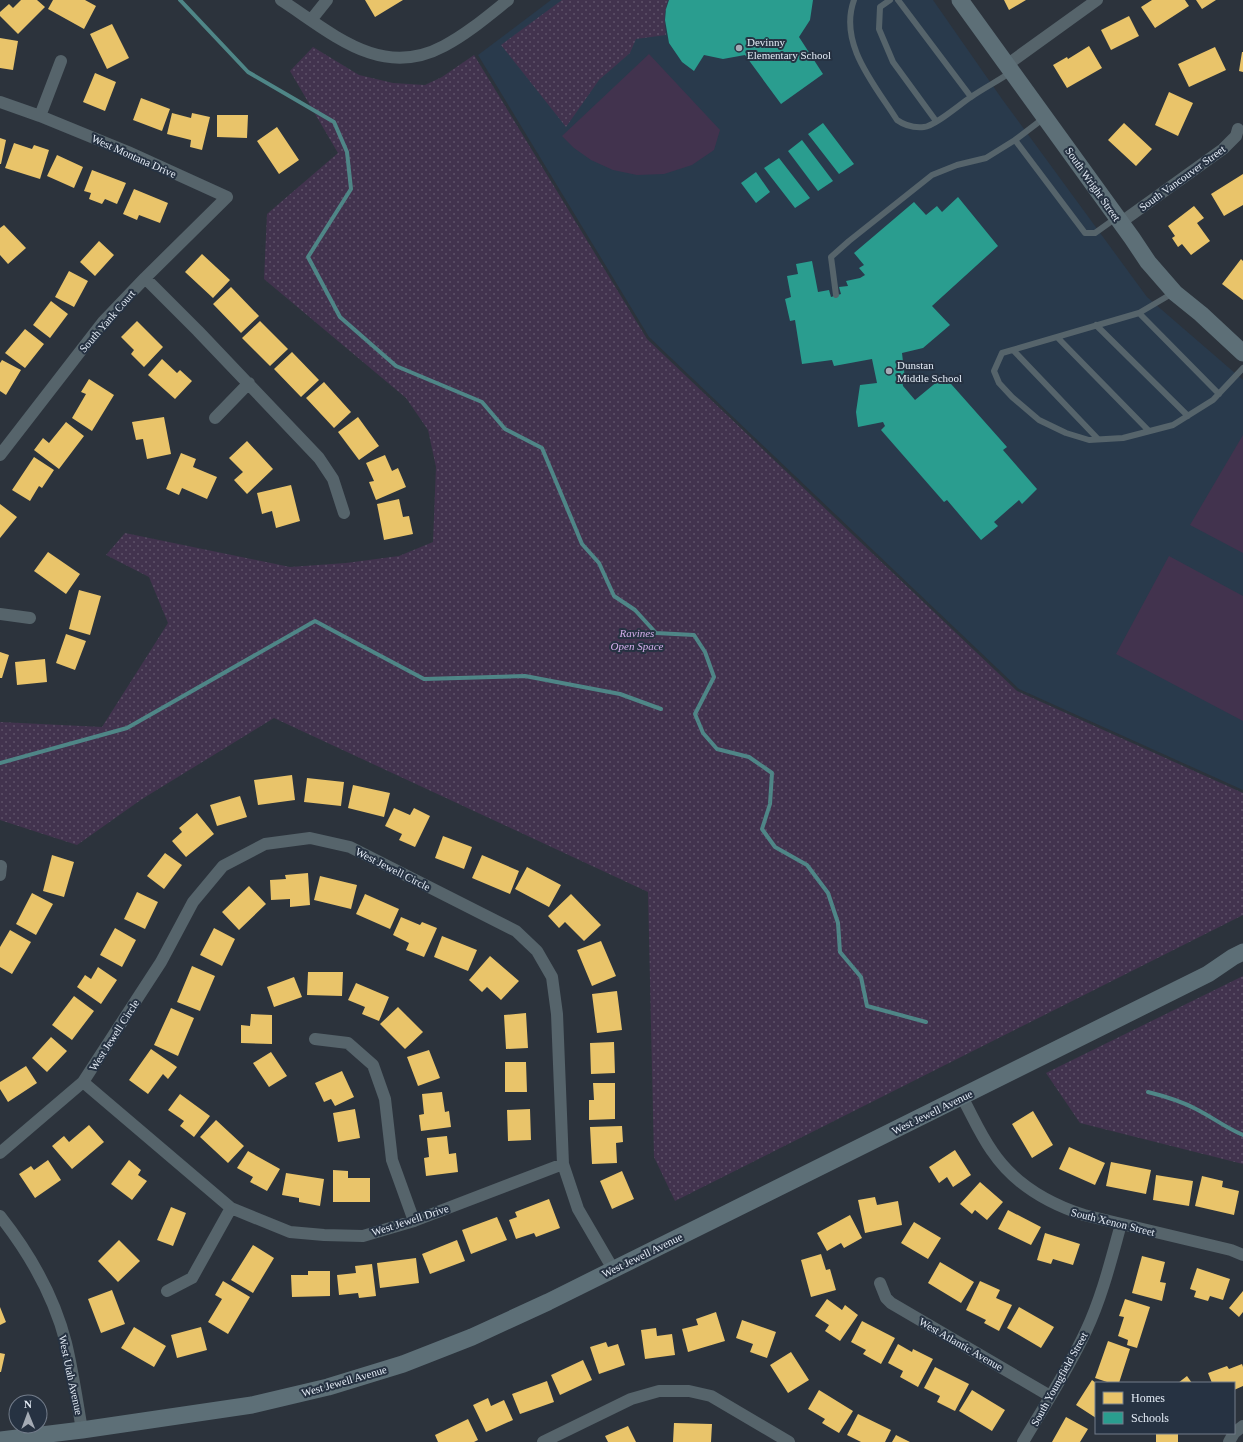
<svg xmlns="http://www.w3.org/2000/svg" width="1243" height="1442" font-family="'Times New Roman',serif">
  <defs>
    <pattern id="grass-dots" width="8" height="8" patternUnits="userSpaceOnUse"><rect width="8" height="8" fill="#42334e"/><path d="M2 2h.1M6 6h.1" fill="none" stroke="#5d5168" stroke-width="1.8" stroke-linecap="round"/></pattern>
  </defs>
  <rect width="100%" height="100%" fill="#2c333c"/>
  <path fill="#293a4c" d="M551,0H933L1002,99L1147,297L1243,380V790L1019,689L649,337L478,55Z"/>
  <path fill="url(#grass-dots)" d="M562,0H668C664,12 664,22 666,35L636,39L630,53L599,80L566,127L501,45Z
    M313,47L359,75L393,83L425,85L442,77L474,55L647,339L1017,691L1243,793V915L675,1201L654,1157L648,892L274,718L142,799L77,845L0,820V722L102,727L168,623L149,577L106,555L125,533L290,567L346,563L399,556L433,542L436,467L428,430L406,398L264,279L267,214L338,153L290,71Z
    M1243,976V1164L1080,1123L1046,1073Z"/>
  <path fill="#42334e" d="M649,54L720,130L714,150L692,165L664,174L637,175L613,170L591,160L574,148L562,136Z
    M1243,435V553L1190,525Z
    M1169,556L1243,596V721L1116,654Z"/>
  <path fill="#e9c46a" d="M21,0H37L45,7L18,34L0,16V12L9,4L13,8Z
    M53,0H85L96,6L84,29L48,9Z
    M365,0H403L375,17Z
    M1004,0H1026L1009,10Z
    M1152,0H1185L1189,6L1155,28L1141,7Z
    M1196,0H1216L1202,9Z
    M1129,16L1139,36L1111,50L1101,30Z
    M112,24L129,58L107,69L90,34Z
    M0,38L18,41L13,70L0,68Z
    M1089,46L1102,68L1067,88L1053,65L1067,57L1068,59Z
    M1215,47L1226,70L1189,87L1178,64Z
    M1242,52H1243V72L1239,71Z
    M95,73L116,82L105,111L83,102Z
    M1169,92L1193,103L1178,136L1155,125Z
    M141,98L170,109L162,131L133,120Z
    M172,113L191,118L192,113L210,117L202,150L190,147L191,140L167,134Z
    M217,115H248L247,138L217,137Z
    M1124,123L1152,149L1136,166L1108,140Z
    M277,127L299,160L279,174L257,141Z
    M0,138L6,140L1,164H0Z
    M14,143L32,149L34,145L49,150L40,179L5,168Z
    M57,155L83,167L74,188L47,176Z
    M92,170L126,183L117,204L105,199L102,204L89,199L91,193L84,191Z
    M1243,174V205L1224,216L1211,194Z
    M134,189L168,203L160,223L139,215L137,220L123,214Z
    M1194,206L1204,218L1197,223L1210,241L1191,255L1182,244L1178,247L1172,238L1175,236L1168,226Z
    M4,225L26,248L8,264L0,255V228Z
    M99,241L114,255L95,276L80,262Z
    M202,254L230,280L213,298L185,272Z
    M1241,259L1243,261V300L1222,284Z
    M69,271L88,281L74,307L55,297Z
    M231,287L259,316L241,333L213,304Z
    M51,301L68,314L50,338L33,325Z
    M137,321L163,347L144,367L131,354L134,350L121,337Z
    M260,321L288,349L270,366L242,338Z
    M25,329L44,344L25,368L5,353Z
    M292,352L319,380L301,397L274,369Z
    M162,359L177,373L180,370L192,381L175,399L148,375Z
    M2,360L21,370L6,395L0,391V363Z
    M89,379L114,395L92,431L72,418L86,394L81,392Z
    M324,382L351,412L334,428L306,398Z
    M164,417L171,454L147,459L143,439L136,440L132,422Z
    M358,417L379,446L359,460L338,432Z
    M66,422L84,436L59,469L34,450L43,438L49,443Z
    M247,441L273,469L247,494L234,480L243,472L229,458Z
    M181,453L196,459L193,467L217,477L207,499L182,488L179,495L166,489Z
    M385,455L392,471L398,468L406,487L376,500L369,482L374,481L366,463Z
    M34,457L54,470L42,488L39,486L30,501L12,490Z
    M291,485L300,521L276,528L272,511L262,514L257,493Z
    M399,499L403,517L409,516L413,534L384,540L377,504Z
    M0,504L17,517L0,538Z
    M48,552L80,574L66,594L34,571Z
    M79,590L101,596L90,635L69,629Z
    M66,634L86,641L75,670L56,663Z
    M0,652L9,655L2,678H0Z
    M45,659L47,682L17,685L15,662Z
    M292,775L295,800L258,805L254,780Z
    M307,778L344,782L341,806L304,802Z
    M353,785L390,793L384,817L348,808Z
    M240,796L247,817L217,826L210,805Z
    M394,808L410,815L414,808L430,816L415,847L399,840L402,834L385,826Z
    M197,813L214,834L186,857L172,841L182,832L179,828Z
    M443,836L472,847L464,869L435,858Z
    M165,853L182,865L164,889L147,876Z
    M52,855L74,862L64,897L43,891Z
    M482,855L519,871L510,894L472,878Z
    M527,867L561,885L549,907L515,889Z
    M308,873L310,905L290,907V899L271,900L270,880L286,879L285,875Z
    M320,876L357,885L351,909L314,900Z
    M249,886L266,904L239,930L222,912Z
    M137,892L158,902L145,929L124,919Z
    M32,893L53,904L36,935L16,924Z
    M365,894L399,909L390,929L356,914Z
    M571,894L601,925L584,941L565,922L559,928L548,916Z
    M401,917L420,925L422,922L437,928L424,957L406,950L409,943L393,935Z
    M115,928L136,940L122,967L100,955Z
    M214,928L235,939L222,966L200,955Z
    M10,930L31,942L12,974L0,967V947Z
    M442,936L477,950L468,971L434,957Z
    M601,941L616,976L592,986L577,950Z
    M490,956L519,981L501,1000L487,987L482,992L469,980Z
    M192,966L215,976L200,1011L177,1002Z
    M98,967L117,980L101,1004L77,987L85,975L91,979Z
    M308,972H343L342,996L307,995Z
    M294,977L302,997L274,1007L267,987Z
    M356,983L389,997L379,1021L362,1014L365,1007L348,1000Z
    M617,991L622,1030L597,1033L592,994Z
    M74,996L94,1011L72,1040L52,1025Z
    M398,1007L423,1032L405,1049L380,1024Z
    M171,1008L194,1018L178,1056L154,1045Z
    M526,1013L528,1048L506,1049L504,1015Z
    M251,1014L272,1015V1044L241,1043V1025L250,1026Z
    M51,1037L67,1051L47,1072L32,1058Z
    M614,1042L615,1073L591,1074L590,1043Z
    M151,1049L177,1067L168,1079L163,1074L148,1094L129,1080Z
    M429,1050L440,1078L418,1086L407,1057Z
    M271,1052L287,1076L269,1087L253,1063Z
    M505,1062H526L527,1092H505Z
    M26,1066L37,1083L8,1102L0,1089V1082Z
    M342,1071L354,1097L335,1106L331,1099L324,1102L315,1083Z
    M593,1083H615V1119L589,1120V1100H594Z
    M442,1092L445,1112L449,1111L451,1127L421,1131L419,1115L424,1114L422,1094Z
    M180,1094L210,1116L194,1137L180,1126L184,1121L168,1110Z
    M355,1109L360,1138L338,1142L333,1113Z
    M530,1109L531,1140L508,1141L507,1110Z
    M1033,1111L1053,1145L1032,1158L1012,1124Z
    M216,1120L244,1146L228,1163L200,1137Z
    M89,1125L104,1142L72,1169L52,1146L64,1136L69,1142Z
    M622,1126L623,1142L616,1143L617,1163L592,1164L590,1127Z
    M447,1136L449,1154L456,1153L458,1172L426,1176L424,1158L429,1157L427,1138Z
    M1069,1147L1105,1163L1095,1185L1059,1169Z
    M955,1150L971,1175L953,1187L947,1177L939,1183L929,1167Z
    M248,1151L280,1169L267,1191L250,1182L253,1177L237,1168Z
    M48,1160L61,1180L35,1198L19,1174L31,1166L34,1170Z
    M129,1160L141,1170L138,1175L147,1181L132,1200L111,1184Z
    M1111,1162L1151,1170L1146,1194L1106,1186Z
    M333,1170L348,1171V1178H370V1202H333Z
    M622,1171L634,1199L612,1209L600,1181Z
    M286,1173L324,1179L320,1206L299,1202V1198L282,1195Z
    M1156,1175L1193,1181L1189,1206L1153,1200Z
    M1202,1176L1223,1181L1222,1187L1239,1191L1234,1215L1195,1206Z
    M980,1182L1003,1202L987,1220L975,1210L972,1214L960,1204Z
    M875,1197L877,1205L898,1201L902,1225L865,1233L858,1200Z
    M549,1199L560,1228L536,1237L534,1233L516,1239L509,1220L517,1217L515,1212Z
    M171,1207L186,1213L173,1246L157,1240Z
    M1008,1210L1041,1227L1031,1245L998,1229Z
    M850,1215L862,1238L844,1248L841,1243L827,1251L817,1233Z
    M497,1217L507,1240L471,1254L462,1230Z
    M914,1222L941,1238L928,1259L901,1243Z
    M1045,1233L1080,1244L1073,1265L1053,1259L1051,1264L1037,1260Z
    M119,1240L140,1261L118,1282L98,1261Z
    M457,1240L465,1261L430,1274L422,1254Z
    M253,1245L274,1258L253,1293L231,1280Z
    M821,1254L826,1270L830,1269L836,1290L811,1297L801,1260Z
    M1142,1256L1165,1262L1160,1282L1166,1283L1162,1301L1132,1293Z
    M416,1258L419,1283L380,1288L377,1263Z
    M940,1262L974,1282L961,1303L928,1283Z
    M372,1264L376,1296L359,1298L358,1293L339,1295L337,1275L356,1273L355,1266Z
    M1197,1268L1230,1279L1223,1300L1210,1296L1208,1301L1194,1297L1196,1291L1190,1289Z
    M308,1271H330V1296L292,1297L291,1275H308Z
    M223,1281L250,1297L228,1334L208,1322L222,1299L215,1295Z
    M980,1281L1000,1290L996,1298L1012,1305L999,1331L984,1323L986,1320L966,1310Z
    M112,1290L125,1324L101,1333L88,1299Z
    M1243,1291V1312L1239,1317L1229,1308Z
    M827,1299L842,1310L845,1305L858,1315L840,1341L825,1331L829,1325L815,1316Z
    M1125,1299L1150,1307L1137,1348L1127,1345L1128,1340L1118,1336L1124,1317L1119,1316Z
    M0,1307L6,1322L0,1325Z
    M1019,1307L1054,1327L1041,1348L1007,1328Z
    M716,1312L725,1341L688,1352L682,1329L698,1325L696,1319Z
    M742,1320L776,1332L767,1358L750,1352L753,1344L736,1338Z
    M862,1321L895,1338L881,1364L863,1354L866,1350L851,1342Z
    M134,1327L166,1346L154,1367L121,1348Z
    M201,1327L207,1350L177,1358L171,1335Z
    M656,1328L657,1336L672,1334L675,1355L645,1359L641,1330Z
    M1108,1341L1130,1349L1119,1383H1110L1095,1378Z
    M606,1342L608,1347L618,1344L625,1365L599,1374L590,1347Z
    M898,1344L912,1352L913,1349L933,1359L918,1387L900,1377L903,1371L888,1363Z
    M791,1352L809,1380L788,1393L770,1365Z
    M0,1353L5,1354L1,1372H0Z
    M583,1360L592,1380L560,1395L551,1375Z
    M1242,1364L1243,1367V1386L1234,1390V1383H1212L1208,1373L1227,1366L1229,1369Z
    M935,1367L969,1384L955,1411L937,1402L940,1396L924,1388Z
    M1187,1376L1192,1383H1178Z
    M1092,1380L1096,1383V1418L1076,1405Z
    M547,1381L554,1402L520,1414L512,1394Z
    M819,1390L853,1411L839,1433L822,1423L825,1419L808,1409Z
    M972,1390L1005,1410L992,1431L959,1411Z
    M488,1398L491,1406L504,1400L513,1420L486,1432L473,1405Z
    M858,1414L891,1430L885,1442H861L847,1435Z
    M1066,1417L1088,1429L1080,1442H1052Z
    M468,1419L478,1440L474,1442H438L435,1435Z
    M674,1423L712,1424L711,1442H673Z
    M628,1426L636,1442H608L605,1436Z
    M1156,1433H1178V1442H1156Z
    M896,1435L910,1442H892Z"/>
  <path fill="#2a9d8f" d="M669,0H813L810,20L799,37L823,74L781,104L745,55L723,59L704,55L694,71L682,62L669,43L665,20L666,9Z
    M823,123L854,164L839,174L808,134Z
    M802,140L833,181L818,191L788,151Z
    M779,158L810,198L795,208L764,168Z
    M756,172L770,192L756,203L741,183Z
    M958,197L998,246L932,306L950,325L923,348L902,353L905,379L902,380L903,386L915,400L944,376L1007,447L1003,450L1037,489L1022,504L1019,500L994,522L998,526L981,540L947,500L944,502L881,430L885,426L883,422L858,427L856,412L860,385L877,383L872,359L834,366L832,360L802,364L795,320L790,321L785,299L791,297L787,276L798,274L796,264L812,261L818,292L829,290L831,297L841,294L839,287L848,286L846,281L860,278L865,275L859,268L864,265L854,253L914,202L926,215L937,206L942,212Z"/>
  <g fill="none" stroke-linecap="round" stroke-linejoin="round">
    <path stroke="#4f8687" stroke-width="4" d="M180,0L248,72L334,122L347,152L351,189L308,257L340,317L396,366L482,402L505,429L542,448L582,544L599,563L614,596L635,610L656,633L694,635L705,652L714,677L695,714L703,733L717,749L749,757L772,773L770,804L762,829L775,847L807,865L828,893L838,923L840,952L861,977L867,1006L926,1022
      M0,763L127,728L315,621L424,679L525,676L620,694L661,709
      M1148,1092C1164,1096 1181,1101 1196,1109C1212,1117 1226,1128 1243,1135"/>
    <path stroke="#56646b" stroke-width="6" d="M854,0C838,44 875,85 897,120C904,125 914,128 924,127C935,126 960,104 971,97C984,88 998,81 1011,72
      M890,0L880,7L879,29L893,62L936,121
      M898,0L971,97
      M1044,118L1015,140L1085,233H1095L1116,218
      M1173,293L1139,313L1002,353L994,371L999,383L1012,397L1039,420L1066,433L1089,440L1123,438L1173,425L1213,400L1243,368
      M836,295L831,257L849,241L932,175L957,165L986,158L1015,140
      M1139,313L1219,394
      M1096,325L1188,416
      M1057,337L1149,431
      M1013,350L1098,439"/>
    <path stroke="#56646b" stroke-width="12" d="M281,0C332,33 381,80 444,46C467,34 488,16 508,0
      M311,20L327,0
      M1008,64L1097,0
      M0,102L40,116L128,152L227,197L145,278L103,322L0,455
      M40,116L61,61
      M1120,223L1223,149L1236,136L1238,129
      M145,278L198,331L319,458L333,479L344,513
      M215,418L249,383
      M0,614L30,618
      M0,875L1,866
      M315,1039L348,1043L373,1065L385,1099L392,1160L414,1221
      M83,1082L231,1208L290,1232L324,1235L363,1236L414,1221L563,1164
      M962,1097C972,1115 980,1134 992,1151C1014,1184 1047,1203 1084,1215L1231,1250L1243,1255
      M0,1153L83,1082L161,962L193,902L223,866L265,844L310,838L350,847L516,931L537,951L552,977L557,1014L563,1164L578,1209L613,1269
      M0,1216C30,1254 54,1296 66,1343C73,1372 77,1401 82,1430
      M880,1283L886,1298L891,1303L1050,1396
      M167,1291L192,1278L231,1208
      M543,1442L631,1399L659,1391H689L711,1396L789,1442
      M1023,1442C1045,1405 1068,1370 1086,1331C1102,1297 1111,1260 1121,1224
      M1229,1442L1234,1433L1243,1426"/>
    <path stroke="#5d6f77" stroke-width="17" d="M960,0L1132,238L1148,262L1175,293L1201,314L1243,353
      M0,1440L82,1430L252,1405L328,1387L403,1364L472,1337L548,1302L1208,974L1233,957L1243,952"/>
  </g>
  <g fill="#a4abb5" stroke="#263242" stroke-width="1.5">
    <circle cx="739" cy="48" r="4"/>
    <circle cx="889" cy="371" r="4"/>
  </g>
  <g text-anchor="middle" stroke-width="4" stroke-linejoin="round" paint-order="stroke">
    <g font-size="11" fill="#e4ecf6" stroke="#263242" text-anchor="start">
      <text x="747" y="46">Devinny<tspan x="747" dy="13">Elementary School</tspan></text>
      <text x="897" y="369">Dunstan<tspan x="897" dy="13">Middle School</tspan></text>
    </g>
    <g font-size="11" fill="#e4ecf6" stroke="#263242">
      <text transform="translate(134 156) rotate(24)" y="4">West Montana Drive</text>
      <text transform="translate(1182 178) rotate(-36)" y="4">South Vancouver Street</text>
      <text transform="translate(1093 184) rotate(55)" y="4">South Wright Street</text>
      <text transform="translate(107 321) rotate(-49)" y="4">South Yank Court</text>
      <text transform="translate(393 869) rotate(27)" y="4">West Jewell Circle</text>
      <text transform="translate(114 1035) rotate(-57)" y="4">West Jewell Circle</text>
      <text transform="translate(932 1112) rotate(-26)" y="4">West Jewell Avenue</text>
      <text transform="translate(410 1220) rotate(-18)" y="4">West Jewell Drive</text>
      <text transform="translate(1113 1222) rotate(14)" y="4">South Xenon Street</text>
      <text transform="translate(642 1255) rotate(-26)" y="4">West Jewell Avenue</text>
      <text transform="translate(961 1344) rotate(30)" y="4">West Atlantic Avenue</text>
      <text transform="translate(71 1375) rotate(78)" y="4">West Utah Avenue</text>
      <text transform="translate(1059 1379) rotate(-61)" y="4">South Youngfield Street</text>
      <text transform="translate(344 1381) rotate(-16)" y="4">West Jewell Avenue</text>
    </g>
    <g font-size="11" font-style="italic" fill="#d5afec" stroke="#263242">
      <text x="637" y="637">Ravines<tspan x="637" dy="13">Open Space</tspan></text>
    </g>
  </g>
  <rect x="1095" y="1382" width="140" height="52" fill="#263242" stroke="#727c8a"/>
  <rect x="1103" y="1392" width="20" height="12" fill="#e9c46a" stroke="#727c8a"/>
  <text x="1131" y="1402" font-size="12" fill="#e4ecf6">Homes</text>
  <rect x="1103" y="1412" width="20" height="12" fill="#2a9d8f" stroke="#727c8a"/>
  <text x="1131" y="1422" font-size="12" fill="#e4ecf6">Schools</text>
  <g transform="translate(28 1414) rotate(359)"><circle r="19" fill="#263242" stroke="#727c8a"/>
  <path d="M0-3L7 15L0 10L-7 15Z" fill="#a4abb5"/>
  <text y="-6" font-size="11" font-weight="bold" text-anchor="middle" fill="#e4ecf6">N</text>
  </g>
</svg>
